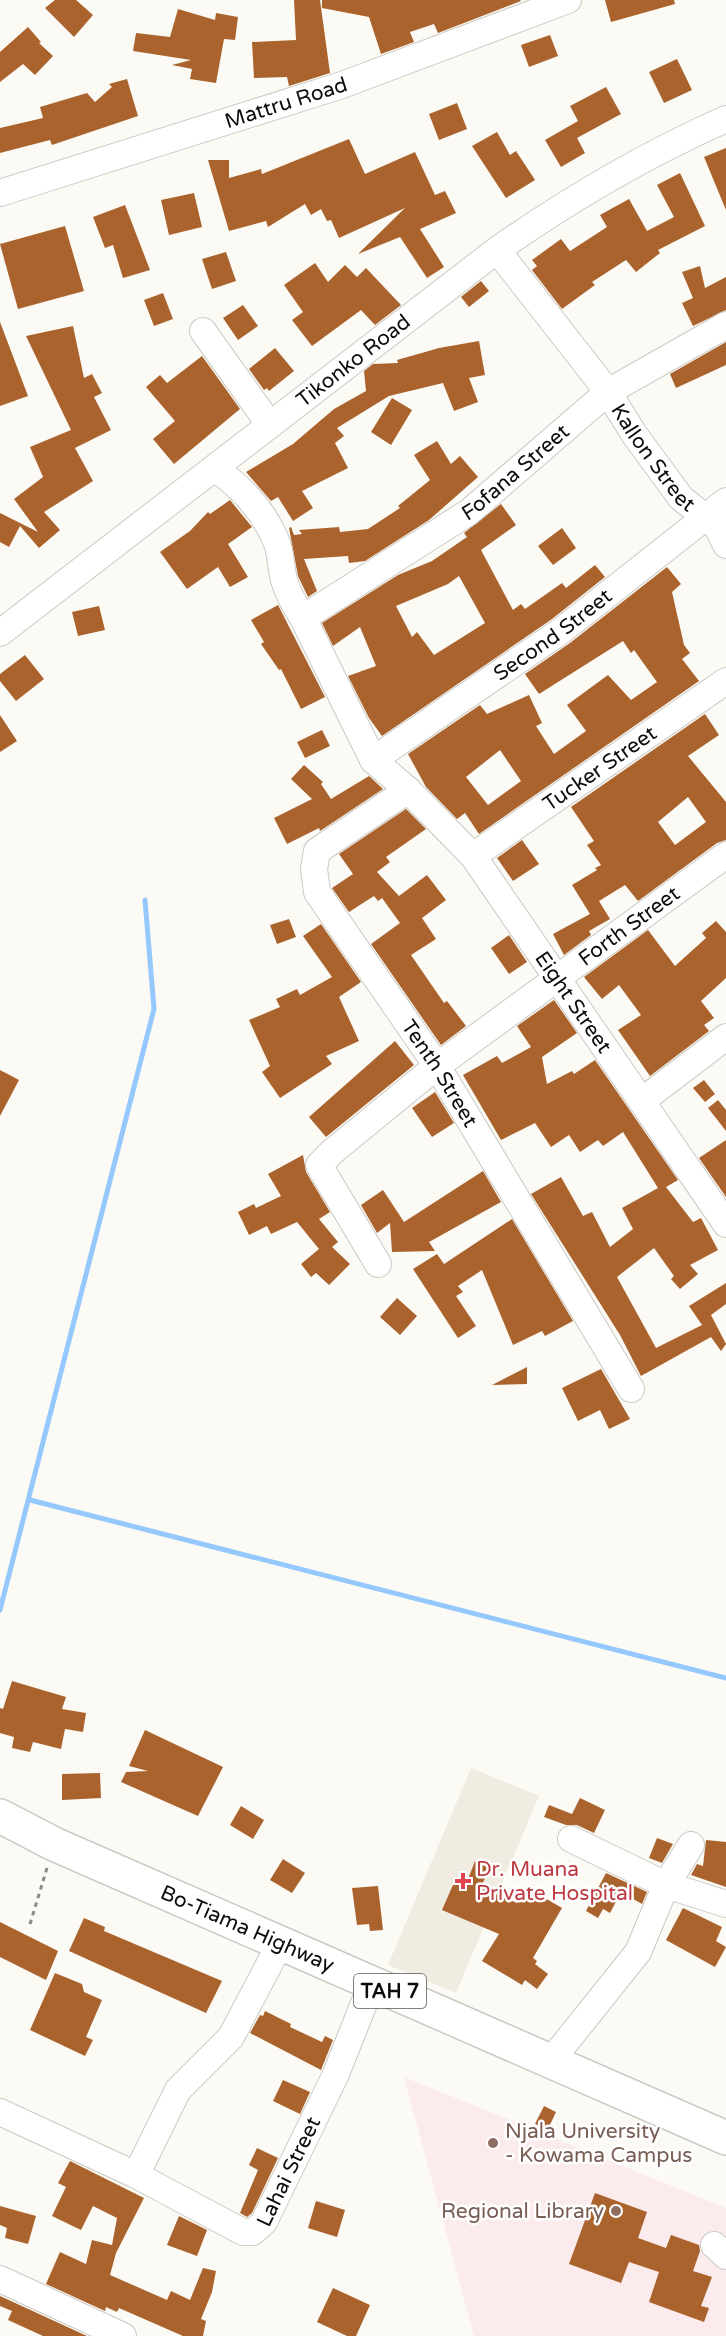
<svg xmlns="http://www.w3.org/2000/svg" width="726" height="2336" font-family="'Varela Round',sans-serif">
  <rect width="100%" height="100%" fill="#fcfaf4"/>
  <path fill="#f1ece1" d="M471,1768L539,1796L456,1993L388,1965Z"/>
  <path fill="#fcebec" d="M404,2077L726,2208V2336H474Z"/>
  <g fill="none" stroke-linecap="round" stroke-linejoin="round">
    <path stroke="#95c8fd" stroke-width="5" d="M30,1500L726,1678
      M0,1610L154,1009L145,900"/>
  </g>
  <path fill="#aa632d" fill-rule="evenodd" d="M55,0H76L93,15L74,37L45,8Z
    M294,0H320L330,73L289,86L287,77L254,78L252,42L296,40Z
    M322,0H520L521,1L438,33L434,24L410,32L414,42L381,54L369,17L322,8Z
    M605,0H674L675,4L611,22Z
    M178,9L215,20L216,13L238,17L235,40L224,39L216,83L190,79L192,69L172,65L191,60L133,51L136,33L170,37Z
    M28,27L41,42L39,43L53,56L35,75L23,64L0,82V52Z
    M550,35L558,56L529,67L521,45Z
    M677,59L692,90L664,103L649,72Z
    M127,79L138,116L52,145L50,140L0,153V128L43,118L40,107L87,93L95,102L112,87L109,84Z
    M606,87L621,114L577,138L585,153L561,167L545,140L578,121L570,106Z
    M457,103L467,129L439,140L429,114Z
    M497,132L510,155L516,151L535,180L506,198L472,146Z
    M349,139L365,174L415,152L435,195L445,191L456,213L420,229L444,267L427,278L400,237L358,254L405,208L339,238L331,220L327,221L321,209L311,215L305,204L268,227L266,221L229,231L208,160H229V178L261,169L262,174Z
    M726,148V210L704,157Z
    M680,173L705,226L658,250L660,253L636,272L626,260L592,282L595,285L562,309L532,270L537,266L532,260L561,239L570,251L607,227L600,215L629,199L647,231L674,217L657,185Z
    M194,193L202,227L169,235L161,200Z
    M125,205L150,270L123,278L113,245L105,248L93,217Z
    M65,226L84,291L18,309L0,244Z
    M226,252L236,281L212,289L202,259Z
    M315,263L328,282L345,265L357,277L366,268L401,305L375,325L361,310L312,346L292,320L303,312L284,285Z
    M700,266L705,288L726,277V310L693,326L682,303L693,298L682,272Z
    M481,281L489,291L469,307L461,297Z
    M163,293L173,319L154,326L144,300Z
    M243,305L258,326L238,340L223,318Z
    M0,322L28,396L0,406Z
    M73,326L84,378L92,374L102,393L94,397L111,430L75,448L93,481L44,512L60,530L39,548L20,526L9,547L0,542V513L38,532L14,499L43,477L30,447L71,430L26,336Z
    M479,341L485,375L469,378L478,402L454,411L443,383L389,396L337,428L344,436L335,443L348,468L302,491L313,508L293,521L278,497L271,501L246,472L293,444L334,409L366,391L364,371L373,364L398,363L397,360L439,348Z
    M726,342V365L676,388L670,374Z
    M275,348L294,371L269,391L267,388L264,390L249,369Z
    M202,356L240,409L174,464L153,439L175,421L146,387L160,375L167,383Z
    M392,398L412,410L391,445L371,432Z
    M437,441L451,464L460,456L478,477L429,520L365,561L349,563L348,556L304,559L317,591L308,597L298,576L289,528L291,527L294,535L302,534L299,530L339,527L340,532L368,529L400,508L398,506L430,480L414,455Z
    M230,500L252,527L228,544L248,577L230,587L218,567L187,589L160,552L190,531L208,512L210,514Z
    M501,504L516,525L481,550L513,610L521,604L525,609L562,583L566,588L595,565L605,577L552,619L382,736L369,718L348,676L376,666L360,627L333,646L322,623L398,575L432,561L467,537L464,533ZM459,576L485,623L434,655L417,632L412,637L396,606L448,584Z
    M562,528L576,548L553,565L538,546Z
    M667,567L681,584L672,592L684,645L690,653L682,659L699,681L479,834L465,813L457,819L426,787L408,754L480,705L487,714L529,695L542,723L536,726L554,754L586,731L567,705L608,675L631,700L657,682L634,650L631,653L623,641L539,694L525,674L570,643ZM500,750L521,781L488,805L466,777Z
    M278,605L325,697L301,709L281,669L279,670L261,644L264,642L251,620Z
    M99,606L105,630L78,636L72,612Z
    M25,655L44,679L16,701L0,681V674Z
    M705,714L719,735L688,756L726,802V840L717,843L638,901L625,885L599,901L610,919L589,931L591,935L564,955L553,934L590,914L572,885L597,870L595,868L601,865L587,845L594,841L571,807ZM688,797L706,822L675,845L658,822Z
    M0,715L17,741L0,752Z
    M322,730L330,746L305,758L297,742Z
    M304,765L323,782L321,784L331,799L369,776L383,789L320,831L319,828L287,844L274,818L312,799L291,779Z
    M406,809L426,829L386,857L390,862L377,872L399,896L427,875L446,900L422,918L436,939L411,955L444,1003L447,1001L466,1026L441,1045L371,944L400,923L382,898L378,901L374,896L349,912L332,888L353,874L339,854Z
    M522,840L539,864L513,881L497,858Z
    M289,919L296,937L277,944L270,925Z
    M716,921L726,932V978L701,1001L714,1018L704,1025L709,1031L650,1076L618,1030L641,1015L619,985L602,999L584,977L648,930L675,966L706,938L702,933Z
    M321,924L361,982L339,997L359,1041L326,1056L332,1064L280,1098L262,1072L270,1066L249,1020L280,1007L276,999L297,989L300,995L332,977L303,936Z
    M509,935L527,962L509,974L491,948Z
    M554,1000L577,1033L542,1057L547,1084L572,1071L574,1074L595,1060L678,1180L666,1187L693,1222L701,1218L718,1250L690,1265L698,1274L680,1289L671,1279L674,1276L654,1248L617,1277L656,1348L702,1325L689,1306L726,1283V1304L711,1315L726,1344L721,1351L711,1337L641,1376L620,1335L531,1194L561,1177L583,1216L592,1212L610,1247L633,1229L622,1208L658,1188L623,1132L603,1146L598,1140L580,1152L569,1135L551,1147L535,1123L501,1140L463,1075L497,1056L502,1063L531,1047L517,1026Z
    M395,1041L414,1065L326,1137L309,1117Z
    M0,1070L19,1080L0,1116Z
    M704,1080L715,1094L705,1102L693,1088Z
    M435,1092L454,1123L432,1137L412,1108Z
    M718,1100L726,1110V1131L708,1108Z
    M726,1140V1197L699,1158Z
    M303,1155L306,1172L330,1212L319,1219L338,1242L332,1247L350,1264L329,1285L316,1273L311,1277L301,1264L319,1249L297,1222L271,1234L267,1226L249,1235L238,1212L254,1204L256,1208L281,1196L268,1174Z
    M483,1171L501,1202L429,1242L435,1251L392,1252L390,1223L377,1233L361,1205L383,1190L404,1222Z
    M512,1219L573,1321L545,1336L542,1331L513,1345L482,1270L458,1286L463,1292L456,1296L476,1326L458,1338L413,1269L437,1254L444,1264Z
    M397,1298L417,1316L400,1335L380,1317Z
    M527,1367V1384L492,1385Z
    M601,1369L630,1419L609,1429L600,1410L578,1421L562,1388Z
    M12,1681L66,1697L62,1709L86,1713L83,1732L65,1729L61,1749L33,1742L30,1752L12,1748L14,1737L0,1733V1708L3,1709Z
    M145,1730L223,1767L198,1816L121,1782L126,1772L148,1771L129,1766Z
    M100,1773L101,1798L62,1800V1774Z
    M580,1798L605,1810L594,1833L577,1825H566L544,1817L549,1805L572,1814Z
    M241,1806L264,1820L253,1839L230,1825Z
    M657,1838L673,1844L662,1863L649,1858Z
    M706,1840L726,1842V1887L691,1875L697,1864L703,1866Z
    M283,1859L305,1873L292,1893L270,1880Z
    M475,1861L489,1867L481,1888L517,1903L526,1887L562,1908L533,1958L537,1961L535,1964L548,1974L537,1989L525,1980L522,1985L482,1961L499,1934L442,1910L456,1878L467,1882Z
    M606,1873L647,1892L642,1904L621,1892L610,1913L603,1909L598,1918L586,1911Z
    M378,1886L383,1930L370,1931L369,1924L357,1925L352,1888Z
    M683,1908L722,1927L716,1941L726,1947L715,1967L666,1940Z
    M84,1918L105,1927L104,1931L222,1981L206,2013L69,1951Z
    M0,1922L58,1951L46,1980L0,1957Z
    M55,1973L82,1984L84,1992L102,2000L86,2037L93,2040L85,2056L30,2030Z
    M265,2011L291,2024L290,2027L322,2042L325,2036L333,2040L321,2070L250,2033L260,2015L263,2016Z
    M283,2080L310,2092L300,2114L273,2101Z
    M544,2106L556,2112L548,2129L535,2124Z
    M257,2148L278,2158L252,2213L247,2217L240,2213L258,2170L249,2165Z
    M70,2161L144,2198L116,2253L110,2275L167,2300L171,2291L190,2300L203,2268L216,2271L212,2292L201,2319L206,2321L203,2336H183L119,2308L117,2312L106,2307L105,2311L46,2284L60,2252L86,2264L92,2240L112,2245L117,2218L93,2206L81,2230L52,2216L66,2187L58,2183Z
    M595,2193L647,2212L638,2238L666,2248L671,2235L699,2245L700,2251L693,2271L712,2277L701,2306L709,2308L704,2322L649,2302L659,2272L629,2262L621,2283L569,2264Z
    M316,2201L345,2210L337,2237L308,2228Z
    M0,2206L36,2216L28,2244L5,2238L7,2228L0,2225Z
    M179,2216L207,2230L197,2256L167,2245Z
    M333,2288L370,2305L356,2336H347L317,2322Z
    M0,2296L87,2336H43L8,2320L12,2311L0,2306Z"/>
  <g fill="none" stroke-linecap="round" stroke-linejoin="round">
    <g stroke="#cbc9c4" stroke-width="28">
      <g id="minor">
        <path id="s1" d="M0,193L342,85L568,0"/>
        <path id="s2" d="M497,250L608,392L634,434L681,498L717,527L726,545"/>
        <path d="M203,331L270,425"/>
        <path id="s3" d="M214,468C242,487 264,511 277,543C281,555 281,568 284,580C288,594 295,606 303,618L373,760L408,790L473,856L726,1224"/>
        <path id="s4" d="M303,618L469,512L608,392L726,325"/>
        <path id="s5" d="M0,633L497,250C570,199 645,155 726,119"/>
        <path id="s6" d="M373,760L561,631L726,501"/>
        <path id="s7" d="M408,790L317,851L314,869L317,892L437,1066L631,1389"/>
        <path id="s8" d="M473,856L726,681"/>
        <path d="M643,1100L726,1037"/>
        <path id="s9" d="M378,1264L319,1165L332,1152L437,1066L726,855"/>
        <path d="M571,1839L666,1885L726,1904"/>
        <path d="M550,2062L638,1952L666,1885L691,1845"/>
        <path id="s10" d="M0,2112L136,2175L243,2232H253L264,2222L336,2074L372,1983"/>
        <path d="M136,2175L178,2090L231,2037L281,1942"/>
        <path d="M714,2245L726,2256"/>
        <path d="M0,2279L123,2336"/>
      </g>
    </g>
    <g stroke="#cbc9c4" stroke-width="36">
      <g id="highway">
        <path id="s11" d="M0,1816L54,1844L726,2138"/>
      </g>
    </g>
    <path stroke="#8c8a86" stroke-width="3" stroke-dasharray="4.5 4.5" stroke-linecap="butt" d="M30,1924L47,1868"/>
    <use href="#minor" stroke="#fff" stroke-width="26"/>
    <use href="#highway" stroke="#fff" stroke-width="33"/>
  </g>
  <path fill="#e0444e" stroke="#fff" stroke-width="2" d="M460 1872h6v6h6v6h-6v6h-6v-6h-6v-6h6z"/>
  <g fill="#8d6e63" stroke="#fff" stroke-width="2">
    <circle cx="493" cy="2143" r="6"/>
    <circle cx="616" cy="2211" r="6"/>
  </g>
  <g text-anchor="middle" stroke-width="5" stroke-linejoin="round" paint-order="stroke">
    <rect fill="#fff" stroke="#565554" stroke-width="1.5" x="354" y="1974" width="72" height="34" rx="4.5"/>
    <g font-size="20" font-weight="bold" fill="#0d0c0a">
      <text x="390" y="1998">TAH 7</text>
    </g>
    <g font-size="21" fill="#0d0c0a" stroke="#fff">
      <text dy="7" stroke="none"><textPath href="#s1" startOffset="300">Mattru Road</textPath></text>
      <text dy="7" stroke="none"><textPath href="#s5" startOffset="446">Tikonko Road</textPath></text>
      <text dy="7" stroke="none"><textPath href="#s2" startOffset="260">Kallon Street</textPath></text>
      <text dy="7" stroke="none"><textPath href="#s4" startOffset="258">Fofana Street</textPath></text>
      <text dy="7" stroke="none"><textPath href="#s6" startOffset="219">Second Street</textPath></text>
      <text dy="7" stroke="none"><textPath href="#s8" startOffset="154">Tucker Street</textPath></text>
      <text dy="7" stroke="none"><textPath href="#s9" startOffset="507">Forth Street</textPath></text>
      <text dy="7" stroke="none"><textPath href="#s3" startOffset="654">Eight Street</textPath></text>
      <text dy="7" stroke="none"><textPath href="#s7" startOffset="370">Tenth Street</textPath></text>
      <text dy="7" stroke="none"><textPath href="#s11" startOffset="272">Bo-Tiama Highway</textPath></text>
      <text dy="7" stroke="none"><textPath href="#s10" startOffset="352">Lahai Street</textPath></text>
    </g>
    <g font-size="21" fill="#be3a42" stroke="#fff" text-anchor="start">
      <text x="476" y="1876">Dr. Muana<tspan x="476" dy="24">Private Hospital</tspan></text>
    </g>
    <g font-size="21" fill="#785e54" stroke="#fff" text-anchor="start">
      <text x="505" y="2138">Njala University<tspan x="505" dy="24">- Kowama Campus</tspan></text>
      <text x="604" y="2218" text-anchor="end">Regional Library</text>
    </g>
  </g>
</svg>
